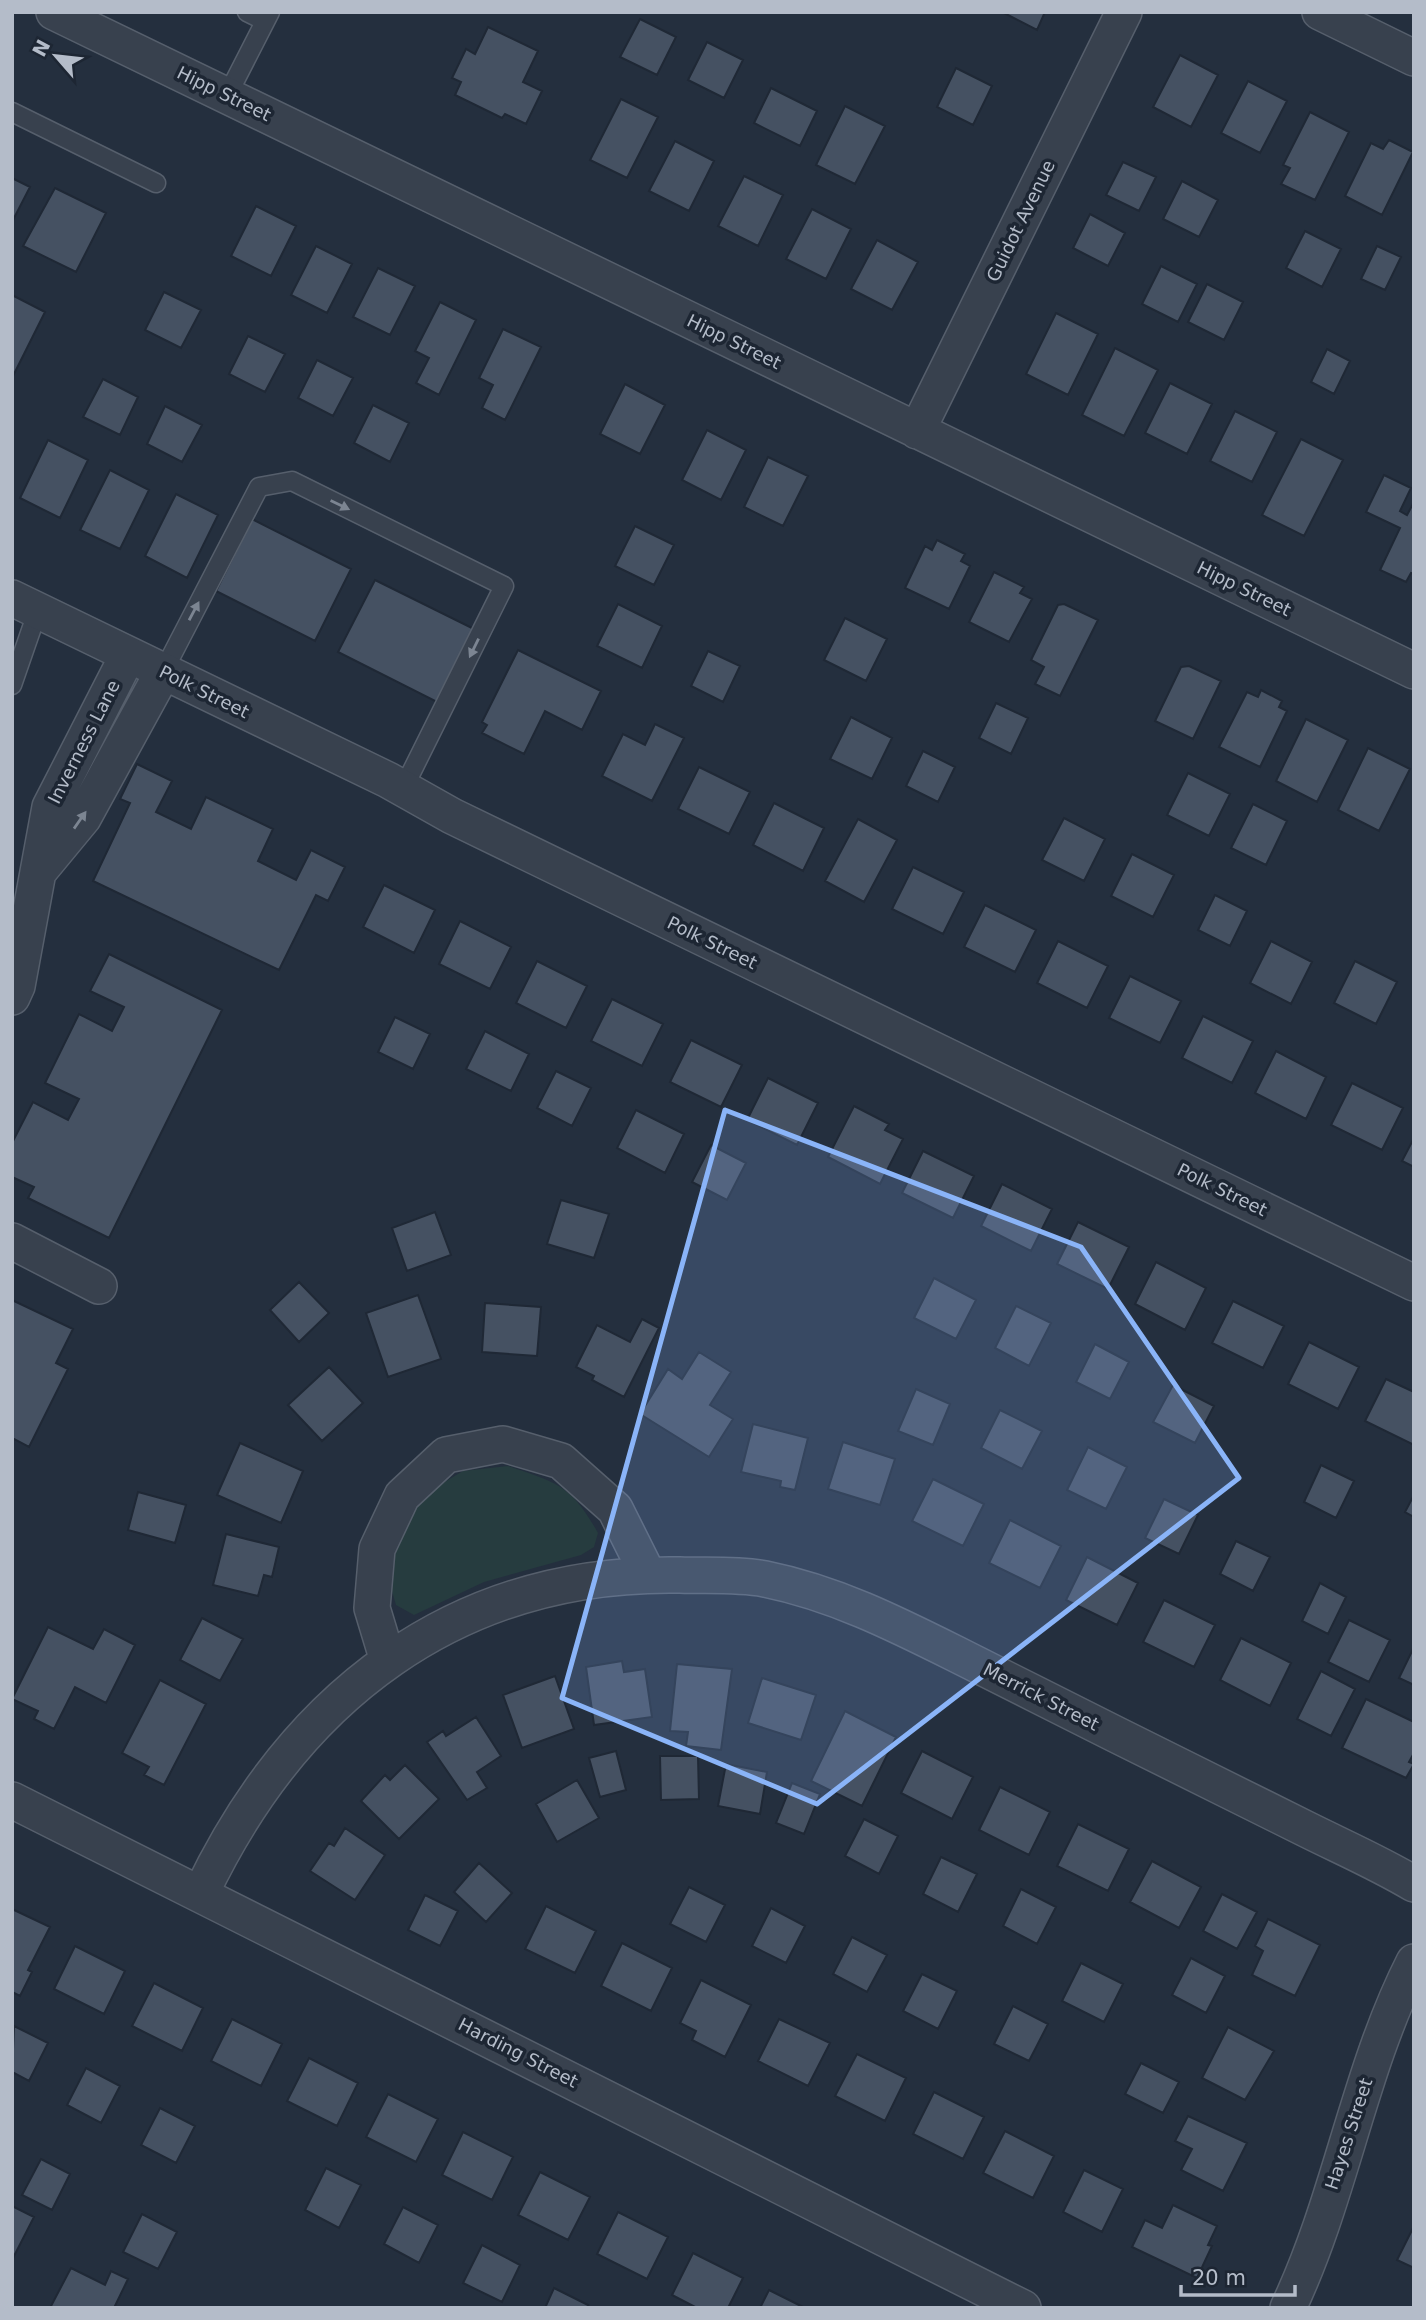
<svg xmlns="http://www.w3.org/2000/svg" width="1426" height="2320" font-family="'DejaVu Sans',sans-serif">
  <rect width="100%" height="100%" fill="#242f3e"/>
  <path fill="#263c3f" d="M508,1466C558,1483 571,1485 598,1533L594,1547L581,1555L484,1582L414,1615L396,1605L389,1581L392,1548L423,1495L463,1471Z"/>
  <path fill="#455162" stroke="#1f2835" stroke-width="2" d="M1002,12H1045L1037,30Z
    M640,19L676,37L657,75L620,57Z
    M488,27L538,51L523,82L542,91L526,124L505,114L502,118L455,95L461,82L452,78L466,49L475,54Z
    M707,42L743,60L724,98L688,80Z
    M1180,55L1218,75L1191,127L1153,107Z
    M956,68L992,86L973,125L937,107Z
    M1248,81L1287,101L1260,153L1221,133Z
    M771,88L817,111L800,146L754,123Z
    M621,99L658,117L627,178L590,160Z
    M845,106L885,126L855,184L816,165Z
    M1310,112L1349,132L1315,200L1281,184L1290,168L1283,165Z
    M1389,140L1413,152L1382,215L1345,196L1371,143L1383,149Z
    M675,141L714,161L689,211L649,191Z
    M1123,162L1156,177L1139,211L1106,195Z
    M744,176L783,195L758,246L718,226Z
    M12,178L30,187L12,222Z
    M1182,181L1218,200L1199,237L1163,219Z
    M55,188L106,213L76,272L23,246Z
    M256,206L296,226L271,276L231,256Z
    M812,209L851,229L826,279L786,259Z
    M1090,214L1125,233L1108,266L1073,248Z
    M1305,231L1341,249L1322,287L1286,268Z
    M877,240L918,262L892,310L851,289Z
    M316,246L352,264L327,313L291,295Z
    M1377,246L1401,257L1385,290L1361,279Z
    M1161,266L1197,284L1178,322L1142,304Z
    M378,268L415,286L390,335L353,317Z
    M1207,284L1243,302L1224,340L1188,322Z
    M164,292L201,310L181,348L145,330Z
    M12,295L45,312L12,378Z
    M440,302L476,320L439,395L416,383L429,358L415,351Z
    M1056,313L1098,334L1068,395L1026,374Z
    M503,329L541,347L505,420L482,408L493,385L479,378Z
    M248,336L285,354L265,392L229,374Z
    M1115,348L1158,370L1124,436L1082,415Z
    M1327,349L1350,361L1334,394L1311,382Z
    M317,360L353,378L333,416L298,398Z
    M103,379L138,397L120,435L83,417Z
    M1170,383L1212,404L1187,454L1145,433Z
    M625,384L665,405L640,454L600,434Z
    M373,405L409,423L390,462L354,443Z
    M165,406L202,425L182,462L147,444Z
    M1235,411L1277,432L1252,482L1210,461Z
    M707,430L746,450L721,500L682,480Z
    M1301,439L1343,460L1304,536L1262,515Z
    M48,440L88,460L60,518L20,498Z
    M768,457L808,476L783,526L744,507Z
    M110,470L149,490L120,549L80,530Z
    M1384,475L1411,488L1400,511L1407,515L1414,502V574L1411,573L1406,582L1380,570L1400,528L1366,512Z
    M176,494L218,515L187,578L145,556Z
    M252,519L351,569L315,641L216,591Z
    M635,526L674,545L654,585L615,566Z
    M937,540L965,554L961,561L970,566L949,609L905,588L925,546L932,550Z
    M994,572L1024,587L1020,593L1032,599L1009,642L969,622Z
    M375,580L474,629L437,702L338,652Z
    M618,604L662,626L642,668L597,646Z
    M1064,604L1098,620L1060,696L1035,684L1044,667L1031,660L1058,605Z
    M845,618L887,639L866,681L824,660Z
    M518,650L601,691L582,730L545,711L524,754L482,733L487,725L482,722Z
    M708,651L740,666L723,702L691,686Z
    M1189,666L1221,681L1193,739L1155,721L1181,667Z
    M1261,690L1282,701L1279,707L1287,711L1260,767L1219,747L1247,692L1258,697Z
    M996,703L1028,718L1011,754L979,738Z
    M851,717L892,738L872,779L830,759Z
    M1306,719L1348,740L1317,802L1276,781Z
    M655,724L684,738L652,801L602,776L623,734L645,745Z
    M1368,748L1410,769L1379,831L1338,810Z
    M923,751L955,767L938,802L906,786Z
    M137,764L172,781L156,812L191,829L206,797L273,829L258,861L296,880L311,850L345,867L328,901L316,895L279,970L93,881L130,803L120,799Z
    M699,767L750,792L729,834L678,809Z
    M1188,773L1230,794L1209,836L1167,815Z
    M774,803L824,828L803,871L753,845Z
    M1253,804L1287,821L1266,865L1231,848Z
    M1064,818L1105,839L1084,881L1042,860Z
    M858,819L897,840L864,902L825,881Z
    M1132,854L1174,875L1153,917L1111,896Z
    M913,867L964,892L943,934L892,909Z
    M384,885L435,910L414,953L363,927Z
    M1215,895L1247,911L1230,946L1198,930Z
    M985,905L1036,930L1015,972L964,947Z
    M460,921L511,947L490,989L439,964Z
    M1058,941L1108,966L1087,1008L1037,983Z
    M1271,941L1312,962L1291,1004L1250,983Z
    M109,954L222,1010L109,1238L28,1198L34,1187L12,1177V1143L33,1102L68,1120L79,1099L45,1083L79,1014L112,1031L124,1007L90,991Z
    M537,961L587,986L566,1028L516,1003Z
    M1355,961L1397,982L1376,1024L1334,1003Z
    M1130,976L1181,1001L1160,1043L1109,1018Z
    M612,999L663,1024L642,1066L591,1041Z
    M1203,1016L1253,1041L1232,1083L1182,1058Z
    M395,1017L430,1034L413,1069L378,1052Z
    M485,1031L529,1054L511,1091L466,1069Z
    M691,1040L742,1065L721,1107L670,1082Z
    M1276,1051L1326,1077L1306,1119L1255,1093Z
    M556,1071L591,1088L572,1126L537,1108Z
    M768,1078L818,1103L797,1145L747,1120Z
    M1352,1083L1403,1108L1382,1150L1331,1125Z
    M854,1106L889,1124L885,1130L903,1139L880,1184L828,1157Z
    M636,1110L684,1134L665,1173L617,1148Z
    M1414,1138V1167L1402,1161Z
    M711,1145L746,1163L727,1200L692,1182Z
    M923,1151L974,1176L953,1218L902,1193Z
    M1002,1184L1052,1209L1031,1251L981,1226Z
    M561,1200L609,1214L594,1258L547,1244Z
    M435,1212L451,1255L407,1271L392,1228Z
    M1078,1222L1129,1247L1108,1289L1057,1264Z
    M1156,1262L1206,1288L1185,1330L1135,1304Z
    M934,1278L976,1300L956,1339L914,1318Z
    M299,1282L329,1313L299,1342L270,1310Z
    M418,1295L441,1359L388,1377L366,1313Z
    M12,1300L73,1329L56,1363L68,1369L29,1447L12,1438Z
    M1233,1301L1284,1326L1263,1368L1212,1343Z
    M485,1303L541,1307L537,1356L482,1352Z
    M1016,1306L1051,1323L1029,1366L995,1348Z
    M642,1319L659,1328L624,1397L592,1380L594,1376L576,1367L597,1325L630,1342Z
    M1309,1342L1359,1367L1338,1409L1288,1384Z
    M1095,1344L1129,1362L1110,1399L1076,1382Z
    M699,1352L731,1372L710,1405L733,1419L709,1457L640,1414L668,1369L682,1379Z
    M329,1367L363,1403L322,1441L288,1405Z
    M1386,1379L1414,1392V1445L1365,1421Z
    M1173,1385L1214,1406L1195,1443L1153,1422Z
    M916,1389L950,1404L933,1445L898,1431Z
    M1000,1410L1042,1431L1022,1469L981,1448Z
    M753,1424L808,1438L795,1490L780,1487L781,1481L741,1472Z
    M843,1442L895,1459L880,1505L828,1489Z
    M240,1443L303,1471L281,1523L217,1495Z
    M1088,1447L1127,1467L1106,1509L1067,1490Z
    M1321,1465L1354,1481L1336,1518L1304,1502Z
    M933,1479L984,1504L963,1546L912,1521Z
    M138,1492L186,1505L175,1543L128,1530Z
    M1414,1495V1517L1405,1512Z
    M1164,1499L1198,1515L1179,1554L1145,1538Z
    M1010,1520L1061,1546L1040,1588L989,1563Z
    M226,1534L279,1547L272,1577L264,1575L258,1596L213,1585Z
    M1236,1541L1270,1557L1253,1591L1220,1574Z
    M1087,1557L1138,1583L1117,1625L1066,1600Z
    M1320,1583L1346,1597L1328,1634L1302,1621Z
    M1164,1600L1215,1625L1194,1667L1143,1642Z
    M202,1618L243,1639L220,1681L180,1660Z
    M1349,1620L1390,1640L1369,1682L1328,1662Z
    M48,1627L93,1649L104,1629L135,1645L106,1703L75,1687L54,1729L34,1719L38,1711L12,1699Z
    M1241,1638L1291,1663L1270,1706L1220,1680Z
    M1414,1647V1685L1399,1678Z
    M622,1661L624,1672L645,1669L652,1717L594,1725L586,1667Z
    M677,1664L732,1669L721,1750L686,1746L688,1732L670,1731Z
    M1321,1671L1355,1689L1331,1736L1297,1719Z
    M555,1676L574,1729L522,1748L503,1695Z
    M762,1678L816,1695L801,1740L748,1723Z
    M160,1680L206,1704L164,1785L144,1775L149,1767L122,1753Z
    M1366,1699L1414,1722V1753L1409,1762L1414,1764L1406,1778L1342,1748Z
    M845,1711L896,1737L862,1806L811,1781Z
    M476,1717L501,1756L477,1772L487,1788L467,1800L427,1742L443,1731L446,1736Z
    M616,1751L626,1790L600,1797L589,1758Z
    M922,1751L973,1777L952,1819L901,1793Z
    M660,1756H698L699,1799L661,1800Z
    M726,1764L767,1772L760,1814L718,1806Z
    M405,1765L439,1799L399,1839L361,1801L385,1775L390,1780Z
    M577,1780L599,1818L557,1842L536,1804Z
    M792,1783L820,1794L804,1834L776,1823Z
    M1000,1787L1050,1812L1029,1855L979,1830Z
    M864,1819L898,1836L879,1874L845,1856Z
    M1078,1824L1129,1849L1108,1891L1057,1866Z
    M345,1828L385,1855L355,1900L310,1871L329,1843L334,1846Z
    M941,1857L977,1874L958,1912L923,1894Z
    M1152,1861L1201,1887L1179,1928L1130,1902Z
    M479,1863L512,1893L486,1922L454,1892Z
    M689,1887L725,1905L706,1942L670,1924Z
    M1021,1889L1056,1907L1037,1944L1003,1926Z
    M1222,1894L1257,1912L1237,1949L1203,1931Z
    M425,1895L458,1911L440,1946L408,1930Z
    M546,1906L596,1931L575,1973L525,1949Z
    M771,1908L805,1926L786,1963L752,1946Z
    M12,1909L50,1927L28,1970L32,1972L20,1996L12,1992Z
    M1268,1919L1320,1945L1295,1996L1252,1975L1263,1951L1255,1946Z
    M852,1937L887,1955L867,1992L833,1974Z
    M622,1943L672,1968L651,2011L601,1986Z
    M75,1946L125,1971L104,2014L54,1989Z
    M1191,1958L1225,1976L1206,2013L1172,1995Z
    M1081,1963L1123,1984L1104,2022L1062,2001Z
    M922,1974L957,1991L938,2029L903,2011Z
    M701,1980L751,2005L725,2057L692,2040L696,2031L680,2023Z
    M154,1983L203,2008L182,2051L132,2026Z
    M1013,2006L1048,2024L1029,2061L994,2044Z
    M232,2019L282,2044L261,2086L211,2061Z
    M779,2019L830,2043L808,2086L758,2061Z
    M14,2026L48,2043L29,2081L12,2072Z
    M1228,2027L1274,2051L1245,2100L1202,2078Z
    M857,2054L906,2078L885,2121L835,2096Z
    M309,2058L358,2083L337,2126L287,2101Z
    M1141,2063L1179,2082L1163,2113L1125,2094Z
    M86,2068L120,2086L101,2123L67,2105Z
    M934,2092L984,2117L963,2159L913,2134Z
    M388,2094L438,2119L416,2162L366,2137Z
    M160,2108L195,2126L176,2163L141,2145Z
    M1188,2116L1247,2143L1223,2191L1181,2170L1192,2149L1175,2141Z
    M1005,2131L1054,2156L1033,2198L983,2173Z
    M463,2132L513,2157L492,2200L442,2175Z
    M41,2159L70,2174L52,2210L22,2195Z
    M326,2168L361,2185L339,2228L305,2210Z
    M1084,2170L1123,2189L1102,2232L1063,2212Z
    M540,2172L590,2197L568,2240L518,2215Z
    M1173,2205L1217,2226L1208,2245L1212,2246L1197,2278L1132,2247L1145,2220L1162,2228Z
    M12,2206L34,2217L12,2260Z
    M403,2207L438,2225L419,2263L384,2244Z
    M618,2212L668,2237L647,2279L597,2254Z
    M142,2214L177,2232L158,2269L123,2252Z
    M1413,2228H1414V2268L1397,2260Z
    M482,2245L520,2265L502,2302L463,2283Z
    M693,2253L743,2278L728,2308H697L672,2295Z
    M71,2268L105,2285L111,2271L128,2279L114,2308H50Z
    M554,2288L588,2305L586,2308H545Z
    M769,2290L805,2308H760Z"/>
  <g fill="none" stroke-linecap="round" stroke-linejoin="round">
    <g stroke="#565f6c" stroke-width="21">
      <path id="lane" d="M247,12L265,21
        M227,96L270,12
        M12,112L156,183
        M163,672L259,487L292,481L504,586L403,789
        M12,685L38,610"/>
    </g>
    <g stroke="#565f6c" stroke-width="38">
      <path id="street" d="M54,12L1414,671
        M1320,12L1414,58
        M917,431L1124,12
        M12,598L388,780L452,816L1414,1283
        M40,870L83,818L163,672
        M12,997L17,986L50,807L128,655
        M12,1241L99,1286
        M388,1661L372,1608L377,1549L402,1496L446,1455L503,1444L561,1461L615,1509L648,1575
        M12,1800L1023,2308
        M201,1893C295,1696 456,1571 680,1575C707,1576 738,1574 765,1579C834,1593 894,1623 956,1654C1009,1681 1062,1707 1115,1734C1179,1766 1242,1797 1306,1829C1342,1847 1379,1863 1414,1884
        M1288,2308C1341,2197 1358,2072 1414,1962"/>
    </g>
    <use href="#lane" stroke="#38414e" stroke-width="18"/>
    <use href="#street" stroke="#38414e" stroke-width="35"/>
  </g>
  <defs><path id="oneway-solid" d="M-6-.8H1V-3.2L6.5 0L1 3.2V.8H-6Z" transform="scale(1.75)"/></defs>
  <g fill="#7c8592">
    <use href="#oneway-solid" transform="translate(340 505) rotate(26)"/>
    <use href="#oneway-solid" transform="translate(194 611) rotate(-62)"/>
    <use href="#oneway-solid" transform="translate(474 648) rotate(116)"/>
    <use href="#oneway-solid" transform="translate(80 820) rotate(-55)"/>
  </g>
  <path fill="#8ab4f8" fill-opacity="0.2" stroke="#8ab4f8" stroke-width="5" stroke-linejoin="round" d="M725,1110L1081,1247L1239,1478L817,1804L562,1698Z"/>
  <g text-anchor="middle" stroke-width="7" stroke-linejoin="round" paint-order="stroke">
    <g font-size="18" fill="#b4bcc9" stroke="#1d2633">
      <text transform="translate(224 94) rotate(26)" y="6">Hipp Street</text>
      <text transform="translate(1021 221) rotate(-64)" y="6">Guidot Avenue</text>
      <text transform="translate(734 342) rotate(26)" y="6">Hipp Street</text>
      <text transform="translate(1244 589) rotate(26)" y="6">Hipp Street</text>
      <text transform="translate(204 692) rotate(26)" y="6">Polk Street</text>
      <text transform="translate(84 742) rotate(-63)" y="6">Inverness Lane</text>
      <text transform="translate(712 943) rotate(26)" y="6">Polk Street</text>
      <text transform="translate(1222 1190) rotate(26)" y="6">Polk Street</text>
      <text transform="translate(1041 1697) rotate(27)" y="6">Merrick Street</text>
      <text transform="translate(518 2053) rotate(27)" y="6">Harding Street</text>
      <text transform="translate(1349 2134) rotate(-72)" y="6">Hayes Street</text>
    </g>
  </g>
  <rect width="1426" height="2320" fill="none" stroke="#b4bcc9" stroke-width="28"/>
  <g transform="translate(56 56) rotate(298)" stroke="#1d2633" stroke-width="5" paint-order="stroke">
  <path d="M0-5L12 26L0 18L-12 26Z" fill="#b4bcc9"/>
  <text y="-10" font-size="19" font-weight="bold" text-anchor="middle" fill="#b4bcc9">N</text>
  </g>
  <path d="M1181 2285v10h114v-10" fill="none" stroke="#b4bcc9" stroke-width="3.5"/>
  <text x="1192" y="2285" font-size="21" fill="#b4bcc9" stroke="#1d2633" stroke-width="5" paint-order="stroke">20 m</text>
</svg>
